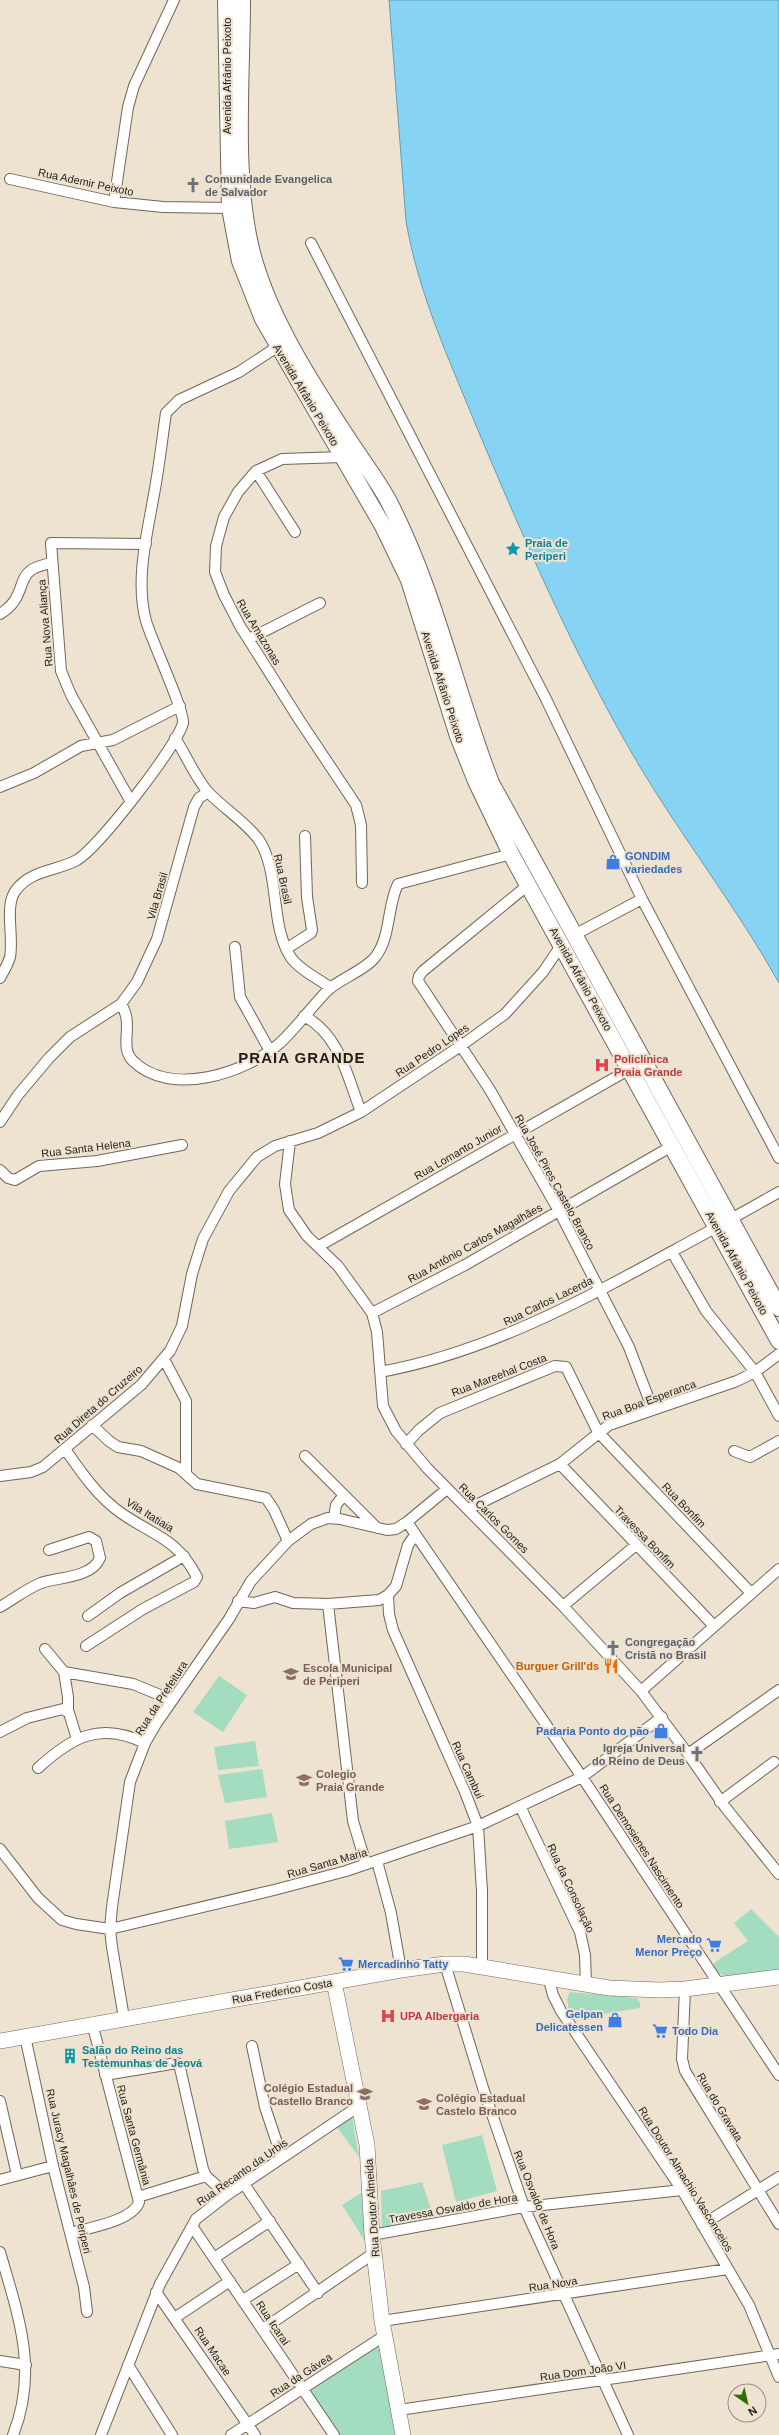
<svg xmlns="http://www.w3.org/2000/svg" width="779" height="2435" font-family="Arial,sans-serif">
  <rect width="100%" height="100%" fill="#eee2d1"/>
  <path fill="#a3dcbf" d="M219,1676L247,1695L223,1732L193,1712Z
    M255,1741L259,1766L218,1770L214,1747Z
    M262,1769L267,1797L225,1803L218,1775Z
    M272,1813L278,1842L229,1849L225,1821Z
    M751,1909L779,1937V1969L727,1979L713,1967L715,1962L748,1941L734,1923Z
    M570,1992L636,1998L640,2002V2008L578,2018C569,2012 564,2002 570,1992Z
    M352,2117L359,2157L337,2127Z
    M482,2135L497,2191L456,2202L442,2145Z
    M422,2182L433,2216L382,2229L381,2191Z
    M363,2192L370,2249L342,2205Z
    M380,2341L397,2435H339L309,2391Z"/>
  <path fill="#86d3f4" stroke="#689cb2" d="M389,0H779V983C737,908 684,840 640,767C575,657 524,540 475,423C448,357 418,292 406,221Z"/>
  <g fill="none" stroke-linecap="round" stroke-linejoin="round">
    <g stroke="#716657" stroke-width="12">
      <path id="minor" d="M10,179L114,202L163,207L230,208
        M114,202L128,107L134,86L174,0
        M311,243L546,699L642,899L779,1158
        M343,457L282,459L256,471L238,492L224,517L216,546L215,572L224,595L240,626L300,721L356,805L361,825L362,883
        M256,471L295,532
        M0,614C24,600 18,580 30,571C36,566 44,565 51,563
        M249,639L320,603
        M175,738C186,755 195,777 208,792C224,809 245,821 259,840C281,874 269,927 292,959C301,971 319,979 331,988
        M0,787L34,773L81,746L113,740L180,706
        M131,802L71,695L61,671L51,543L146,544
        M528,885L423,971L419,976L418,981L490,1090L559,1211L629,1347L653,1410
        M574,935L642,899
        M235,947L240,997L270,1051
        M286,949L311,933L312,930L307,897L305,836
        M0,978C4,971 8,964 10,957C14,937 4,905 16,890C31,870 57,871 77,860C99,847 177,746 183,723C185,712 151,639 146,621C135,580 147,535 154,494C159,468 162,440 166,413L179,400L239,372L277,347
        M121,1004C135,1025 118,1046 133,1061C171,1098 246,1073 280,1043C298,1026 312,1006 329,989C342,978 367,969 376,956C391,936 387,906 398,884L511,854
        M304,1016C340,1035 347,1076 361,1112
        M0,1122L18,1095L49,1058L70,1037L121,1004L137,982L157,939L194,807L199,798L208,792
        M290,1141L285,1184L289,1210L307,1236L338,1266L372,1313L377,1332L383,1406L396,1431L427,1468L563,1606L641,1691L688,1754L725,1807L779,1874
        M0,1170L8,1178L15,1180L39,1166L97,1161L182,1145
        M731,1219L779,1192
        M319,1246L630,1069
        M672,1252L706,1311L755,1372L779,1416
        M372,1313L465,1265L672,1146
        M164,1359L186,1401V1472
        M380,1372C502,1350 609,1285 717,1227
        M92,1425L109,1441L118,1447L141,1451L179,1468L197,1484L266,1498L274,1510L288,1541
        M406,1444L419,1430L440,1413L555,1366L566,1367L598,1432L751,1593
        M65,1449C81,1472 98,1497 121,1513C154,1536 177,1538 197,1577L194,1582L143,1609L86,1646
        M734,1451L750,1457L779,1441
        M305,1456L377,1528
        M560,1464L714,1626
        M0,1476L31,1472L43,1467L141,1385L170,1351L182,1326L192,1274L203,1239L229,1191L257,1157L275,1146L318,1133L361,1112L462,1045L505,1014L543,972L562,944
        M468,1509L560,1464L609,1425L737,1381L755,1372L779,1354
        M334,1518L336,1505L344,1495
        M407,1522L582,1777L779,2075
        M388,1595L389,1614L393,1630L465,1792L478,1826L482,1891V1966
        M238,1601L254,1603L275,1597L293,1603L328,1604L379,1600L388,1595L396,1586L408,1545L415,1535
        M328,1604L353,1821L366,1864
        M563,1606L636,1545
        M0,1607C14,1599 26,1589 41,1583C58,1577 92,1578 100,1558L96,1541L89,1537L49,1550
        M88,1616L120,1593L184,1556
        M45,1649L64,1672L68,1697V1711
        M64,1672L133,1684L172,1700
        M641,1691L779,1569
        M0,1732L27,1718L63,1709L69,1713L77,1739
        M688,1754L779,1690
        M38,1768C72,1737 100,1721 145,1743
        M720,1802L774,1762
        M520,1806L580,1932L585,1955L586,1984
        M0,1849L38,1898L62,1920L76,1924L110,1929L274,1890L346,1871L478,1826L582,1777L662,1717
        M377,1861L391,1913L401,1970
        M445,1964L484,2091L524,2207L628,2435
        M549,1980L553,1995L561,2011L682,2190L749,2305L779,2377
        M685,1989L682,2059L685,2071L779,2224
        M124,2018L112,1947L110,1929L112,1907L130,1782L145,1743L156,1724L229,1619L251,1581L288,1541L311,1524L328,1518L340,1519L387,1530L396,1529L407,1522L447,1489
        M25,2036L53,2166L84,2287L87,2312
        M252,2046L265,2107L282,2158
        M105,2075L177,2063L180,2068L203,2169L206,2176L227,2195
        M0,2101L17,2175
        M0,2180L53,2166
        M244,2184L318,2293
        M138,2197L206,2176
        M702,2225L779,2177
        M192,2226L334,2435
        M71,2233C88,2228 133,2221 139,2202L92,2023
        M372,2235L524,2207L682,2190
        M0,2252C18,2315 39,2370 13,2435
        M214,2258L270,2221
        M156,2292L255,2435
        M243,2300L299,2264
        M176,2317L230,2281
        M382,2321L728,2269
        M263,2329L374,2253
        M0,2361L26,2365
        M128,2365L172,2435
        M399,2410L779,2354
        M101,2435L160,2284L196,2219L227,2195L359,2106
        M231,2435L384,2336"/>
    </g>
    <g stroke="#716657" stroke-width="16">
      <path id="secondary" d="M334,1982L367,2145L372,2235L382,2321L403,2435
        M0,2041L401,1970L445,1964H464L609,1988L659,1990L685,1989L779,1977"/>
    </g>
    <g stroke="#716657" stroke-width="18">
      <path id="primary" d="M226,0L230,208L240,261L263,319L383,526L409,580L458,736L476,781L511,854L779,1341
        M242,0C242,79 232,185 254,260C272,323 314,387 350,442C363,462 378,481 389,502C435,591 455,690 491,783L779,1308"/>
    </g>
    <use href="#minor" stroke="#fff" stroke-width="10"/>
    <use href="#secondary" stroke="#fff" stroke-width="15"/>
    <use href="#primary" stroke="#fff" stroke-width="16"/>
  </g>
  <defs>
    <g id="church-bare" transform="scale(1.2)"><path d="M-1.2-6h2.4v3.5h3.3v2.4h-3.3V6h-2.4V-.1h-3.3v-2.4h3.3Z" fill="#6b7280" stroke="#eee2d1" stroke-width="2.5" paint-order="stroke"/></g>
    <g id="sight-bare" transform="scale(1.2)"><path d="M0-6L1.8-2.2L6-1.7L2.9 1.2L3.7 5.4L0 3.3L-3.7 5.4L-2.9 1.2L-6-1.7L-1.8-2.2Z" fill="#0f9aa8" stroke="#eee2d1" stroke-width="2.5" paint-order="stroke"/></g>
    <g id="shop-bare" transform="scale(1.2)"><path d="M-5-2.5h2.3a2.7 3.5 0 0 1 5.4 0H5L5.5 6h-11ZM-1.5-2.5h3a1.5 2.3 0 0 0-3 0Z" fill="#3f7fe0" stroke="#eee2d1" stroke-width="2.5" paint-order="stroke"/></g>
    <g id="hospital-bare" transform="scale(1.2)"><path d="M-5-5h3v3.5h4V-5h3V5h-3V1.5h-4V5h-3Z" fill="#e0444e" stroke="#eee2d1" stroke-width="2.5" paint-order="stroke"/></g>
    <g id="restaurant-bare" transform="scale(1.2)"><path d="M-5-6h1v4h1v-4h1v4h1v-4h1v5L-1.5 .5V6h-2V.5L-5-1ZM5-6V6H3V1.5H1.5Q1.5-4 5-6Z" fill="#e8710a" stroke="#eee2d1" stroke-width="2.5" paint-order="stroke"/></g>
    <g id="school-bare" transform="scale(1.2)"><path d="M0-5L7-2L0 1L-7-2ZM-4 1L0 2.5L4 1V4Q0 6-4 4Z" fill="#8d6e63" stroke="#eee2d1" stroke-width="2.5" paint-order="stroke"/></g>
    <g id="supermarket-bare" transform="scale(1.2)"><path d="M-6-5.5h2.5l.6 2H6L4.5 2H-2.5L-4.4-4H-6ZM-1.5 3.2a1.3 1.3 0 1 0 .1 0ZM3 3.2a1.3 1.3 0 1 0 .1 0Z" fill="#3f7fe0" stroke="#eee2d1" stroke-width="2.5" paint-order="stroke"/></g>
    <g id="building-bare" transform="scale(1.2)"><path d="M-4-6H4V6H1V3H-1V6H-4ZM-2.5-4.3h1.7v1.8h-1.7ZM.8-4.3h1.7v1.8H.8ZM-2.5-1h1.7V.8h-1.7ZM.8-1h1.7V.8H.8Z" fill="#0f9aa8" stroke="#eee2d1" stroke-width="2.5" paint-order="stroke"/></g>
  </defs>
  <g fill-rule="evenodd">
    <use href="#church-bare" x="193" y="185"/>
    <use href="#sight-bare" x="513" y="549"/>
    <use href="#shop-bare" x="613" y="862"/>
    <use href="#hospital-bare" x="602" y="1065"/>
    <use href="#church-bare" x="613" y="1648"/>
    <use href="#restaurant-bare" x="611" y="1666"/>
    <use href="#school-bare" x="291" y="1674"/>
    <use href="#shop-bare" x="661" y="1731"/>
    <use href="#church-bare" x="697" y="1754"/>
    <use href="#school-bare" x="304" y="1780"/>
    <use href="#supermarket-bare" x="714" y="1945"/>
    <use href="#supermarket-bare" x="346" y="1964"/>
    <use href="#hospital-bare" x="388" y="2016"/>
    <use href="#shop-bare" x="615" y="2020"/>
    <use href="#supermarket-bare" x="660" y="2031"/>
    <use href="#building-bare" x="70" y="2056"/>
    <use href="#school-bare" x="365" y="2094"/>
    <use href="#school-bare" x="424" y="2104"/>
  </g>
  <g text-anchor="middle" stroke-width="4" stroke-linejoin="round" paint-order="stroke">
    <g font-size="11" fill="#211d17" stroke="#eee2d1">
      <text transform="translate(227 76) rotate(-90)" y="4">Avenida Afrânio Peixoto</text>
      <text transform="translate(86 182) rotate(12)" y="4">Rua Ademir Peixoto</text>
      <text transform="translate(306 395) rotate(59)" y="4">Avenida Afrânio Peixoto</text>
      <text transform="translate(45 623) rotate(-95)" y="4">Rua Nova Aliança</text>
      <text transform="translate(259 632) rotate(59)" y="4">Rua Amazonas</text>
      <text transform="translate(443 687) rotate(72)" y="4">Avenida Afrânio Peixoto</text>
      <text transform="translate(283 879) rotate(78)" y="4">Rua Brasil</text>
      <text transform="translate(157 896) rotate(-74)" y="4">Vila Brasil</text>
      <text transform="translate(581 979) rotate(61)" y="4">Avenida Afrânio Peixoto</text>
      <text transform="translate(432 1050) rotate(-34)" y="4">Rua Pedro Lopes</text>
      <text transform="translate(86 1148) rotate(-7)" y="4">Rua Santa Helena</text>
      <text transform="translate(458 1152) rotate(-30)" y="4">Rua Lomanto Junior</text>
      <text transform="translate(555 1182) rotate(61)" y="4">Rua José Pires Castelo Branco</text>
      <text transform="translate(475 1243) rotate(-29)" y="4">Rua Antônio Carlos Magalhães</text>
      <text transform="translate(737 1263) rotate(61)" y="4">Avenida Afrânio Peixoto</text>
      <text transform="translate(548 1301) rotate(-26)" y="4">Rua Carlos Lacerda</text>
      <text transform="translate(499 1375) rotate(-21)" y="4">Rua Mareehal Costa</text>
      <text transform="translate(649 1400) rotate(-20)" y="4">Rua Boa Esperanca</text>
      <text transform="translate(98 1404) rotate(-41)" y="4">Rua Direta do Cruzeiro</text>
      <text transform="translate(684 1505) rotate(46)" y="4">Rua Bonfim</text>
      <text transform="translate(150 1515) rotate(32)" y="4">Vila Itatiaia</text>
      <text transform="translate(494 1518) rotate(45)" y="4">Rua Carlos Gomes</text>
      <text transform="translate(645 1537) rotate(46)" y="4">Travessa Bonfim</text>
      <text transform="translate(161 1698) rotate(-57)" y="4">Rua da Prefeitura</text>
      <text transform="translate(468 1770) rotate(66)" y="4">Rua Cambuí</text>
      <text transform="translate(642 1846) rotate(57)" y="4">Rua Demosienes Nascimento</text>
      <text transform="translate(327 1863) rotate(-16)" y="4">Rua Santa Maria</text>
      <text transform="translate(571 1888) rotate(65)" y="4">Rua da Consolação</text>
      <text transform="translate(282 1991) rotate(-10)" y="4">Rua Frederico Costa</text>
      <text transform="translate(720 2107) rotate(59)" y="4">Rua do Gravata</text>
      <text transform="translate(134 2135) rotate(75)" y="4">Rua Santa Germânia</text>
      <text transform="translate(69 2171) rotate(77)" y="4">Rua Juracy Magalhâes de Periperi</text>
      <text transform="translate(242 2172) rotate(-35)" y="4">Rua Recanto da Urbis</text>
      <text transform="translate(686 2179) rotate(58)" y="4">Rua Doutor Almachio Vasconceios</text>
      <text transform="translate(537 2200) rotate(68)" y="4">Rua Osvaldo de Hora</text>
      <text transform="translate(372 2208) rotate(-94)" y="4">Rua Doutor Almeida</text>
      <text transform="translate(453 2208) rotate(-10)" y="4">Travessa Osvaldo de Hora</text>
      <text transform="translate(553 2284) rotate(-9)" y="4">Rua Nova</text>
      <text transform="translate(273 2323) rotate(56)" y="4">Rua Icaraí</text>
      <text transform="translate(213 2351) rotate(56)" y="4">Rua Macae</text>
      <text transform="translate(583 2371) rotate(-8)" y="4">Rua Dom João VI</text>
      <text transform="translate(301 2375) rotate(-33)" y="4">Rua da Gávea</text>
    </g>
    <g font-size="11" font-weight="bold" fill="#5b616d" stroke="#eee2d1" text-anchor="start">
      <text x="205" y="183">Comunidade Evangelica<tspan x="205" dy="13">de Salvador</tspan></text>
      <text x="625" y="1646">Congregação<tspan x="625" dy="13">Cristã no Brasil</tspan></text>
      <text x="685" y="1752" text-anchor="end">Igreja Universal<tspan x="685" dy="13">do Reino de Deus</tspan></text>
    </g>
    <g font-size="11" font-weight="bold" fill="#0d838f" stroke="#eee2d1" text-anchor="start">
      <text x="525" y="547">Praia de<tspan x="525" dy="13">Periperi</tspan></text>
      <text x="82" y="2054">Salão do Reino das<tspan x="82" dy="13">Testemunhas de Jeová</tspan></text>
    </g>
    <g font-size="11" font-weight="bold" fill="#366cbe" stroke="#eee2d1" text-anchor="start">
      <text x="625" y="860">GONDIM<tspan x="625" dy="13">variedades</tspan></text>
      <text x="649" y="1735" text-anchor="end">Padaria Ponto do pão</text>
      <text x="702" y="1943" text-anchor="end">Mercado<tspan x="702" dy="13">Menor Preço</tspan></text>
      <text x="358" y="1968">Mercadinho Tatty</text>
      <text x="603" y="2018" text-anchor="end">Gelpan<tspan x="603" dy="13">Delicatessen</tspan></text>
      <text x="672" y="2035">Todo Dia</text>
    </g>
    <g font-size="11" font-weight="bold" fill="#be3a42" stroke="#eee2d1" text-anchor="start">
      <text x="614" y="1063">Policlínica<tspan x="614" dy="13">Praia Grande</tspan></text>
      <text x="400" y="2020">UPA Albergaria</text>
    </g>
    <g font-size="11" font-weight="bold" fill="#c56008" stroke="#eee2d1" text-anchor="end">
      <text x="599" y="1670">Burguer Grill'ds</text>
    </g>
    <g font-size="11" font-weight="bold" fill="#785e54" stroke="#eee2d1" text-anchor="start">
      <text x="303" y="1672">Escola Municipal<tspan x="303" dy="13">de Periperi</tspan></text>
      <text x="316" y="1778">Colegio<tspan x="316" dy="13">Praia Grande</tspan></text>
      <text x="353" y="2092" text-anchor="end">Colégio Estadual<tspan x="353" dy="13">Castello Branco</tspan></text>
      <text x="436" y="2102">Colégio Estadual<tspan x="436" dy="13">Castelo Branco</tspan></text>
    </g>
    <g font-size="15" font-weight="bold" letter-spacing="1" fill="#211d17" stroke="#eee2d1">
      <text x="302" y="1063">PRAIA GRANDE</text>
    </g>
  </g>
  <g transform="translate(747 2403) rotate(146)"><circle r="19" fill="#eee2d1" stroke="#9c9387"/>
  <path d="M0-3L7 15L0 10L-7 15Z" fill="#2e6d00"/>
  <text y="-6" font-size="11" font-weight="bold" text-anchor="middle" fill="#211d17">N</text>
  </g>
</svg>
